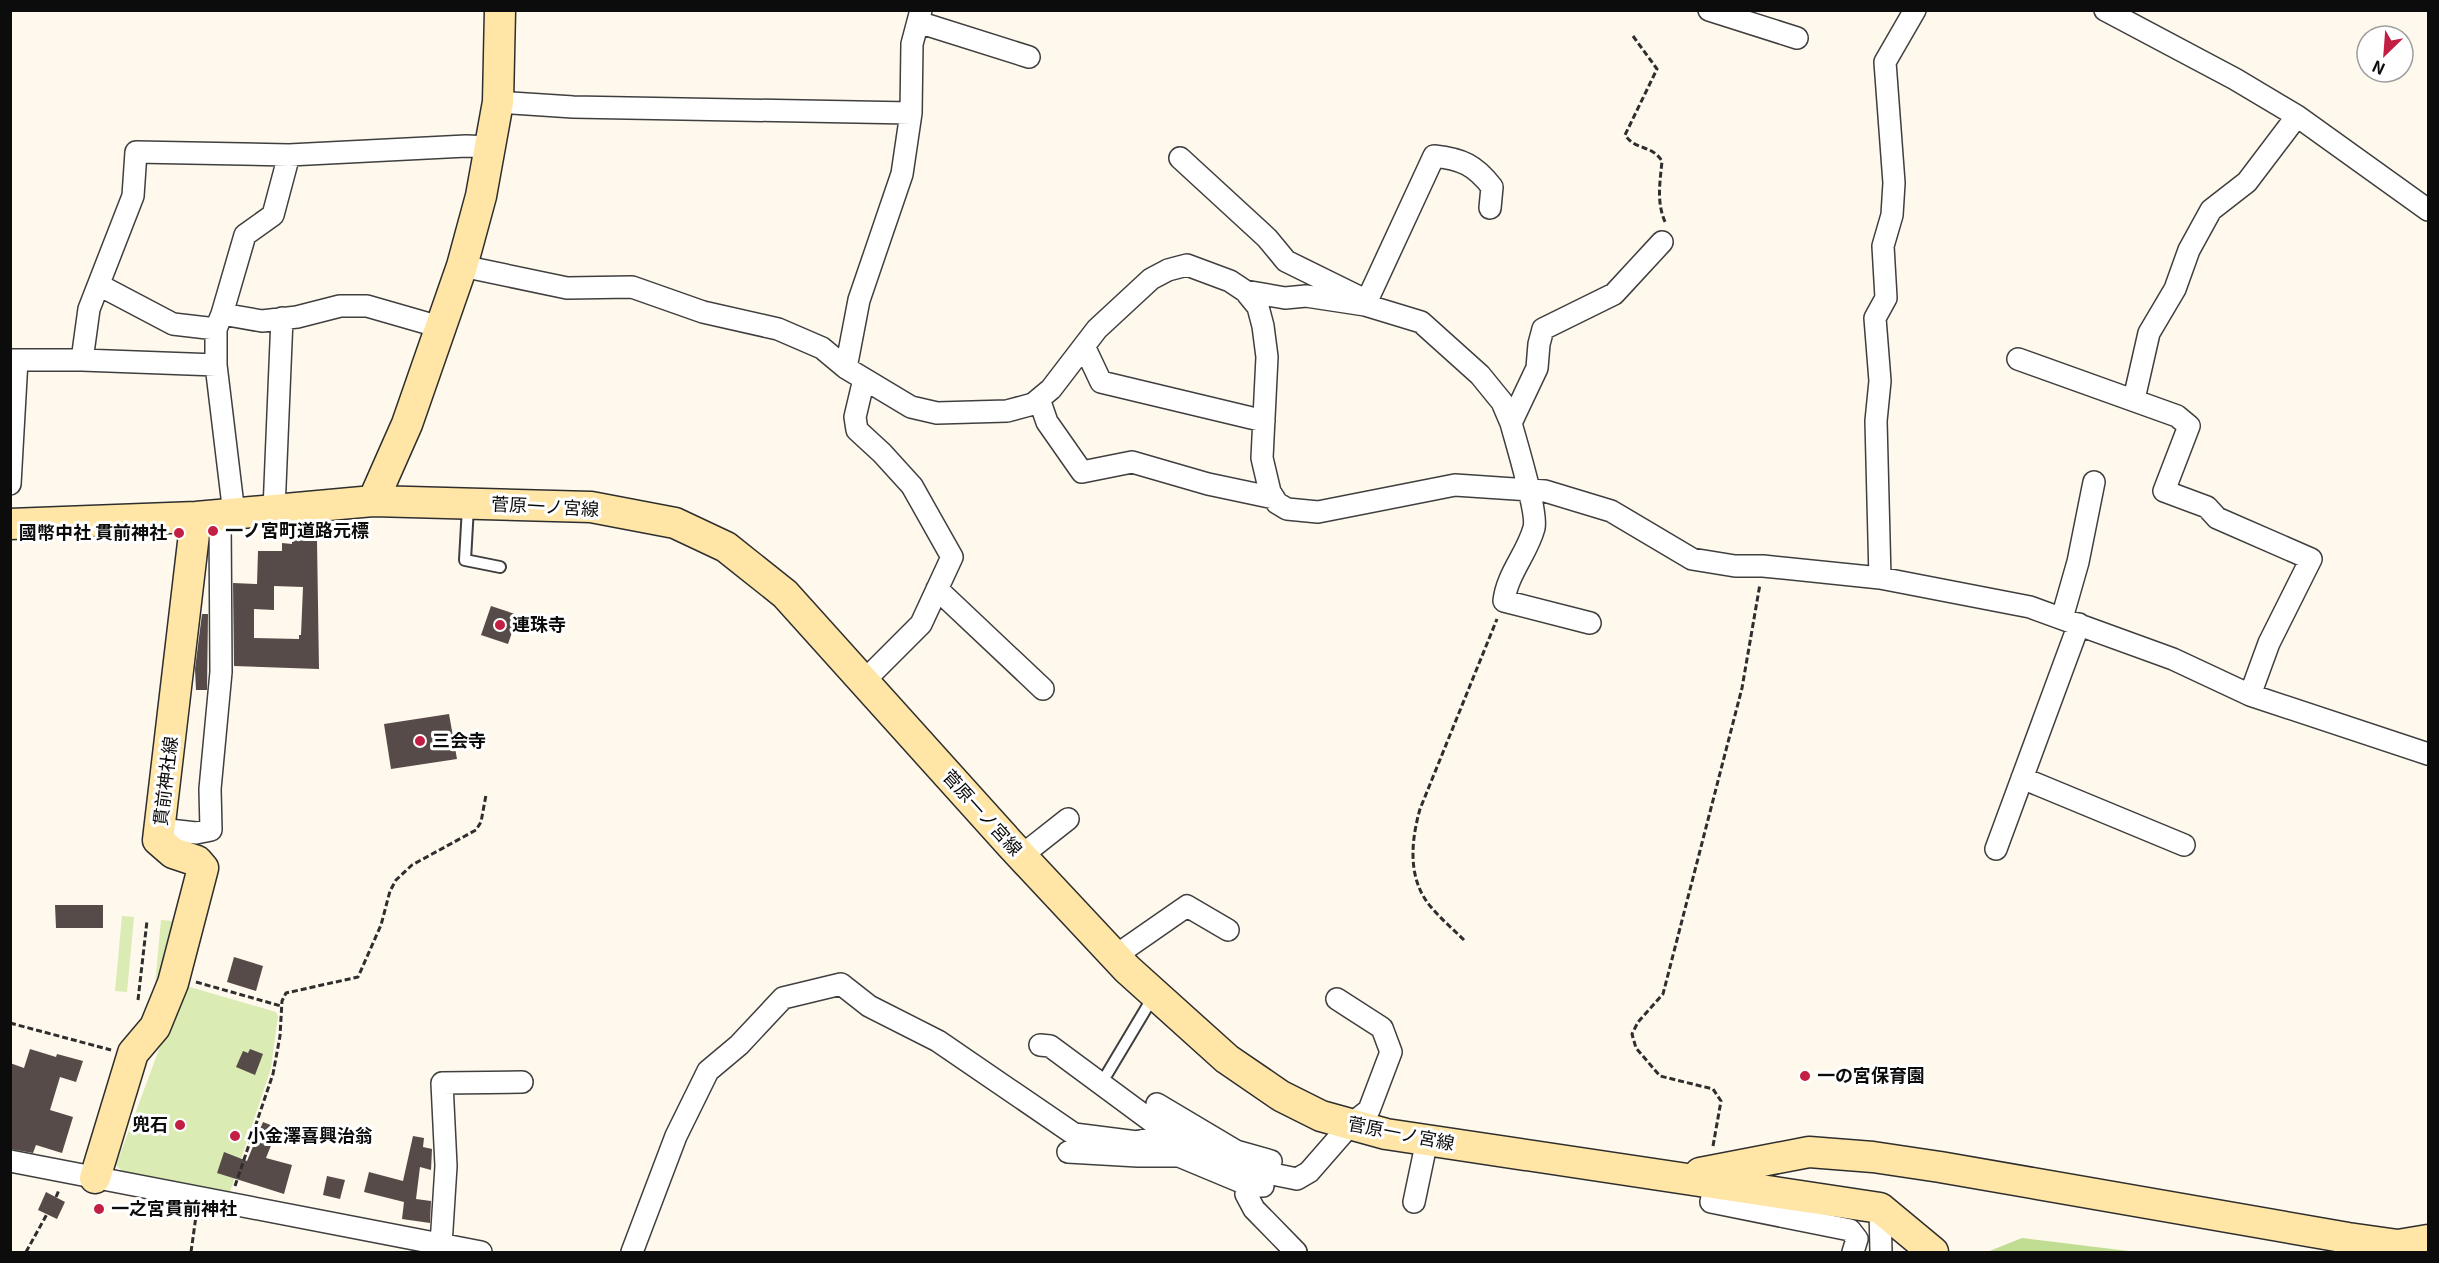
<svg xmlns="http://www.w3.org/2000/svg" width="2439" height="1263" font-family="Georgia,'Noto Sans JP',serif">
  <rect width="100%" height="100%" fill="#fff8ec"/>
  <path fill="#daebb4" d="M122,916L134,917L127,992L115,991Z
    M161,920L172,921L165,997L154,996Z
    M183,985L276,1012L278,1016L271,1068L230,1192L122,1171L116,1165Z"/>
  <path fill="#c1dd92" d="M2022,1238L2137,1252H1987Z"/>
  <path fill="#564b48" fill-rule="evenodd" d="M292,540L317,541L319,669L234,666L233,583L257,584L258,551H282V543L292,544ZM274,586L303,587L301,635H299V639L254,638V609L274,610Z
    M491,606L518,615L508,644L481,635Z
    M202,614H208L207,690H196L195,669Z
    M449,714L457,759L391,769L384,724Z
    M55,905H103V928H56Z
    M234,957L263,966L256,991L227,982Z
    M30,1049L56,1057L57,1054L83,1061L76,1082L60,1077L50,1110L73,1117L62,1153L36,1145L33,1153L10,1149V1063L24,1068Z
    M250,1049L263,1054L255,1075L236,1067L243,1051L248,1053Z
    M263,1122L278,1128L266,1158L292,1165L284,1194L217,1173L224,1152L247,1161Z
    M413,1136L424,1138L423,1147L432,1149L431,1170L420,1167L416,1199L431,1201L430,1223L402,1219L404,1202L364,1192L369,1172L403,1181Z
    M327,1176L345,1180L340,1199L323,1195Z
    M46,1192L65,1202L57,1219L38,1210Z"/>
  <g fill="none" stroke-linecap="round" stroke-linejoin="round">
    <g stroke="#3f3f3f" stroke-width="14">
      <path id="lane" d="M468,507L465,560L500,567
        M1107,1074L1153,997"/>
    </g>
    <g stroke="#3f3f3f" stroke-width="24">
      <path id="street" d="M1709,10L1797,38
        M2105,10L2235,79L2297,116L2428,210
        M918,22L1029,57
        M498,102L573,107L911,113
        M1180,158L1267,238L1286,261L1361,298
        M462,266L567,288L632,287L703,312L778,329L822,348L846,368L911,407L937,413L1007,411L1033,404L1051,389L1097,329L1151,279L1168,270L1187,265L1230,281L1245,291L1258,307L1263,326L1267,357L1262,458L1270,492L1277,503L1287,509L1318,512L1455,485L1545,491L1611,511L1692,559L1735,566H1763L1880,578L2030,607L2173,659L2250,695L2428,754
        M99,285L173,324L216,329L222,314L262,321L297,317L340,306H367L440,327
        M1245,291L1285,298L1306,296L1365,305L1421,322L1480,375L1502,402L1511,423
        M1365,305L1434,156C1462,159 1475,165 1492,187L1490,208
        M222,314L245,235L273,215L289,155L466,146L490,147
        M1084,346L1101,382L1264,421
        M2018,359L2177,416L2189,426L2164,491L2207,507L2217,518L2311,559L2269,643L2250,695
        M10,360H82L89,309L133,196L136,152L289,155
        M82,360L216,365L234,514
        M216,365V329
        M846,368L859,300L902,174L911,113L912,44L921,10
        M1039,399L1047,422L1082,472L1132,462L1208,484L1274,498
        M2134,399L2149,333L2175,289L2189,250L2211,210L2247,182L2297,116
        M10,484L17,360
        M274,510L282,318
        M1880,578L1876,421L1880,381L1875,318L1886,298L1883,246L1892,215L1894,183L1885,62L1915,10
        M937,589L1043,689
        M2062,618L2078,562L2094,482
        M1590,623L1504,601C1507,574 1527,554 1534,528C1538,513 1516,442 1511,423L1537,368L1539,344L1543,329L1614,294L1662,242
        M863,682L921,624L952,557L912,486L882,453L857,430L855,417L864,379
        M2022,778L2184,845
        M160,829L196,833L211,830L210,789L221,672L220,515
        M1996,849L2079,624
        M1021,856L1068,819
        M1115,956L1187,906L1228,930
        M1040,1045L1050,1046L1169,1134
        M1157,1104L1236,1151L1271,1161
        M1068,1152L1138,1156H1179L1251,1186
        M10,1161L481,1252
        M1715,1183L1711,1202L1850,1230L1857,1239L1853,1252
        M1263,1186H1251L1246,1194L1254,1209L1296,1252
        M1414,1202L1427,1140
        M1880,1208L1881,1252
        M441,1245L446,1166L442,1083L522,1082
        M632,1252L676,1136L708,1071L739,1045L783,998L841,984L869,1006L938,1041L1074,1134L1137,1142L1169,1134L1229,1165L1297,1179L1309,1172L1350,1125L1369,1110L1391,1052L1382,1028L1337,999"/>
    </g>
    <g stroke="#2e2e2e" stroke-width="33">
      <path id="secondary" d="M373,501L407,424L462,266L481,196L498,102L500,10
        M10,524L196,517L373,501L591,507L675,523L726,547L785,594L1011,845L1127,969L1227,1059L1281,1096L1321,1116L1386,1134L1880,1208L1933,1252
        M1700,1173L1809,1152L1873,1157L1940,1167L2348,1238L2398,1245L2428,1240
        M95,1178L133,1053L155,1027L173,983L203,868L197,861L173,853L158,840L196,517"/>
    </g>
    <path stroke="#2e2e2e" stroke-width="3" stroke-dasharray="6 3" stroke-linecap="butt" d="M1633,36L1657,69L1625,135C1636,151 1651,144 1662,161C1660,183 1656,203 1666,224
      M1464,940C1453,929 1441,919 1431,907C1407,879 1411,841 1420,809L1497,619
      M196,982L281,1006
      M138,1000L147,921
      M10,1023L111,1050
      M1713,1146L1721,1101L1713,1089L1660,1076L1636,1048L1632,1034L1638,1022L1663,994L1742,688L1760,584
      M235,1186L273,1074L280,1036L282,1001L286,993L358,977L381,925L390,891L396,880L412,865L476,830L481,822L486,795
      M56,1197L59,1190
      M26,1252L47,1214
      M191,1252L196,1216"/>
    <use href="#lane" stroke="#fff" stroke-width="10"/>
    <use href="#street" stroke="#fff" stroke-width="21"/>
    <use href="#secondary" stroke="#ffe6a7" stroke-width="30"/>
  </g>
  <g fill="#c31e43" stroke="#fff" stroke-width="2">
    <circle cx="213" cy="531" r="6"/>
    <circle cx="179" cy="533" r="6"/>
    <circle cx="500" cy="625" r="6"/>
    <circle cx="420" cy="741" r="6"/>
    <circle cx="1805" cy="1076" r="6"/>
    <circle cx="180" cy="1125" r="6"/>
    <circle cx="235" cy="1136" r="6"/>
    <circle cx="99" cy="1209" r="6"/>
  </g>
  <g text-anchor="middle" stroke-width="6" stroke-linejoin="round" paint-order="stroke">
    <g font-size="18" fill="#0c0c0c" stroke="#fff">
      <text transform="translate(545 507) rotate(3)" y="6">菅原一ノ宮線</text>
      <text transform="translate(166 781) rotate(-83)" y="6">貫前神社線</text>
      <text transform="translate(982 813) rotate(48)" y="6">菅原一ノ宮線</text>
      <text transform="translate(1401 1134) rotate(11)" y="6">菅原一ノ宮線</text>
    </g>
    <g font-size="18" font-weight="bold" fill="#0c0c0c" stroke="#fff" text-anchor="start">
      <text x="225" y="537">一ノ宮町道路元標</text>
      <text x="167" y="539" text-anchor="end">國幣中社 貫前神社</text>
      <text x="512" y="631">連珠寺</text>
      <text x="432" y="747">三会寺</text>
      <text x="1817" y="1082">一の宮保育園</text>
      <text x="168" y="1131" text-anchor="end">兜石</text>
      <text x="247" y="1142">小金澤喜興治翁</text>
      <text x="111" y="1215">一之宮貫前神社</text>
    </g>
  </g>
  <rect width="2439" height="1263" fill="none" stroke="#0c0c0c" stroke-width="24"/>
  <g transform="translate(2385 54) rotate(205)"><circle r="28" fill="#ffffff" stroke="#9e9e9e" stroke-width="1.5"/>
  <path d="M0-4.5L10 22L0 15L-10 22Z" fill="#c31e43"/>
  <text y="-9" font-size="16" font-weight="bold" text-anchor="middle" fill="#0c0c0c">N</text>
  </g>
</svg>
